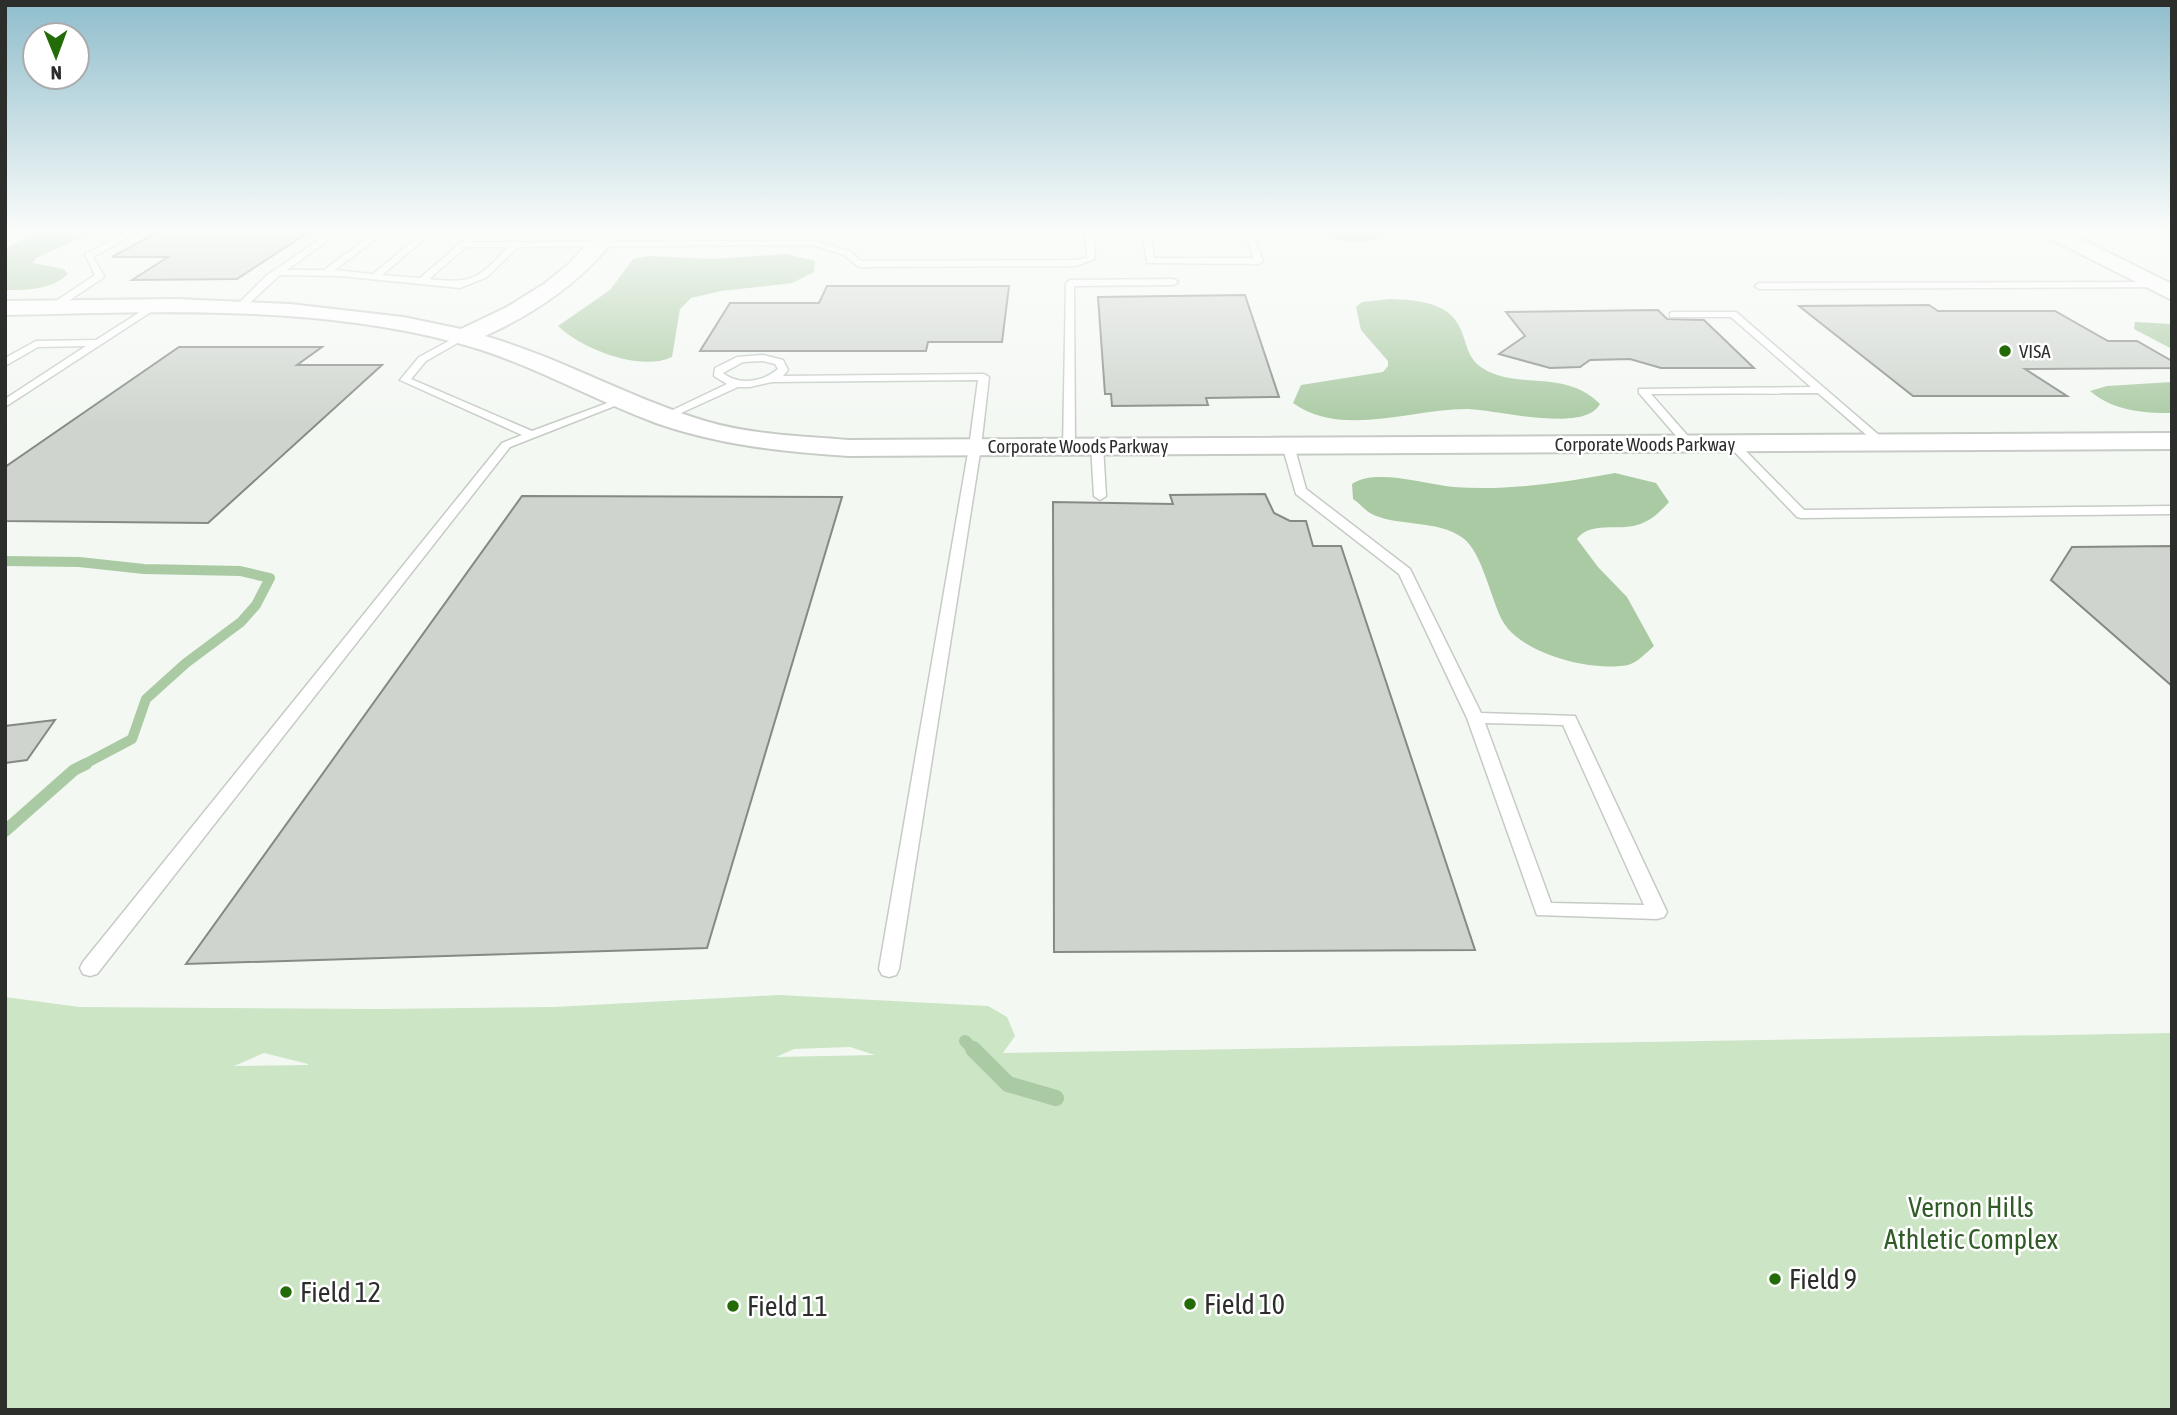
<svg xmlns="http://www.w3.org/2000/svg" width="2177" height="1415" font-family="'Asap Condensed',sans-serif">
  <rect width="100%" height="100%" fill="#f4f8f3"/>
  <path fill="#cbe5c5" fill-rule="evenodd" d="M779,995L988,1006L1007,1017L1015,1036L1003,1053L2172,1033V1410H5V997L79,1007L380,1009L554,1007ZM850,1047L875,1055L776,1057L794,1049ZM264,1053L308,1064V1065L234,1066Z"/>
  <path fill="#aacaa3" d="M42,228H103L36,258L33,263L64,269L68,274C52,290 26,290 5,290V249Z
    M1319,228H1387L1391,233C1369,246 1340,245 1318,231Z
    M787,254L815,261L814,272L792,283L721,291L691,298L680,309L672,357C640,372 582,349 558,326L610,290L633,259L649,256L711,259Z
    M1390,299C1413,300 1445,301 1458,324C1468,341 1465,358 1484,369C1519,390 1566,369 1600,404C1584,434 1495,409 1466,409C1411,409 1341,438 1293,403L1301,385L1383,372L1388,366V361L1361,330L1356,307L1362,302Z
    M2135,322L2172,324V349L2134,329Z
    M2172,382V413C2142,413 2114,411 2090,391L2107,386Z
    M1615,473L1656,483L1669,502C1659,513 1651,521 1637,525C1618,531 1590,521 1577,539L1598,567L1627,597L1654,646C1647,652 1637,663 1628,665C1592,672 1520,654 1502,620C1491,599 1482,552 1463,538C1437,519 1395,527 1370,513C1364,509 1359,503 1353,499L1352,484C1375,468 1425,484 1453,487C1507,491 1562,483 1615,473Z"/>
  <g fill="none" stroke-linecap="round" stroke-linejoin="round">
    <path stroke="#aacaa3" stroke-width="10" d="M5,561L79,562L144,569L240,571L270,578L256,605L241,622L186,663L146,699L132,739L83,765"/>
    <path stroke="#aacaa3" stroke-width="12" d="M5,831L74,770L86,764
      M965,1041L975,1051"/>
    <path stroke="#aacaa3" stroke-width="16" d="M973,1049L1008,1084L1056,1098"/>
  </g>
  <path fill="#cfd4ce" stroke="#868a85" stroke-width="2" d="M165,228H315L237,279L132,280L168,257H112Z
    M827,286H1009L1002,342H928L926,351H700L730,303H819Z
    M1245,295L1279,397L1206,398L1208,405L1112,406L1111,394H1105L1098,297Z
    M1929,305L1938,311H2055L2108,341H2137L2172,361V368L2025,369L2067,396H1913L1799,306Z
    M1658,310L1667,319L1704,320L1754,368H1661L1630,359L1590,360L1580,367L1550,368L1499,354L1525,336L1506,312Z
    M179,347H322L297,365H382L208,523L5,521V467Z
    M1265,494L1274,513L1290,521H1306L1313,546H1341L1475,950L1054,952L1053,502L1173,504L1170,495Z
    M522,496L842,497L707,948L186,964Z
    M2172,546V686L2051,580L2072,547Z
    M55,720L27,760L5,763V726Z"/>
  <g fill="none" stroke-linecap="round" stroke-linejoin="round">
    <g stroke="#c6cbc5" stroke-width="3">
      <path id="lane" d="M135,228H145L93,257L104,276L103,278L56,309H50V305L95,275L85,254Z
        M336,228H345L287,270H324L381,228H390L335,270L373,274L429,228H438L382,275L420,278L478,228H486L471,242L813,241L850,251L861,261L1076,260L1087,258L1085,228H1093L1095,259L1076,266L859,267L844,255L813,245L518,247L487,277L460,288L340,276L280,275L242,310H236V306L266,276ZM466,247H508C478,279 473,284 429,279Z
        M1142,228H1150L1154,258H1254L1243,228H1251L1263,261L1259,264L1147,263Z
        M1070,280L1174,279L1178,282L1174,285L1074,286L1075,447L1069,450L1063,447L1066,283Z
        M2162,282L2165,283V287L1759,289L1755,286L1759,283Z
        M154,303L159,306L157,308L5,407V399L86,346L38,347L5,366V358L36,341L96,340Z
        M1673,312H1736L1887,442L1877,444L1818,393L1651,394L1694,443L1684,445L1639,393V389L1811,387L1731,317H1670V313Z
        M460,335L468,337L426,361L411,379L532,431L621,398L630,400L510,447L97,974L90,976L83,974L80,968L83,962L502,443L522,435L400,380L419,357Z
        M763,355L783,360L788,370L783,376L984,374L989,377L981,447L899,969L896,975L889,977L882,975L879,969L969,447L978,380L772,382L750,387H738L668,419L658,417L727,384L714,376L715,368L737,357ZM763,361L775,364L778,369C763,382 739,386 723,373L743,362Z
        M1732,440L1736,441L1804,510L2172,506V514L1801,518L1797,517L1728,445V441Z
        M1288,442L1294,445L1306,489L1410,569L1481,713L1575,716L1667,912L1664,917L1657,919L1537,915L1467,718L1399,574L1296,494L1282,445ZM1485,723L1563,725L1644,905L1551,903Z
        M1097,443L1103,446L1106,496L1100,500L1094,496L1091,446Z"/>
    </g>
    <g stroke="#c6cbc5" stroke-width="4">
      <path id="secondary" d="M602,228H623C587,278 540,311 485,336C561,358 630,398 705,421C752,435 801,436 849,440L2172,433V449L849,456C783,452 719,445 656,423C588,398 525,360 454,342C309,304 154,312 5,315V301L176,299L290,304L403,317L461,329L507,307L544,284L570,263Z
        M2034,228H2059L2172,284V300L2037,232Z"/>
    </g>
    <use href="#lane" fill="#fff" fill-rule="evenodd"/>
    <use href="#secondary" fill="#fff" fill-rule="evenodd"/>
  </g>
  <linearGradient id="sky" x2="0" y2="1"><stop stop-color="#8fbdcc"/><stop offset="0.54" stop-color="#fafcfa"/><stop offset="1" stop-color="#fafcfa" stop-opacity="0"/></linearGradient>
  <rect width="2177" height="426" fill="url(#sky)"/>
  <g fill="#226b07" stroke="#fff" stroke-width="2.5">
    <circle cx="2005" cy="351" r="7"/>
    <circle cx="1775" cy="1279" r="7"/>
    <circle cx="286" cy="1292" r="7"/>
    <circle cx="1190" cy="1304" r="7"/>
    <circle cx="733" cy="1306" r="7"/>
  </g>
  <g text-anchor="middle" stroke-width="5" stroke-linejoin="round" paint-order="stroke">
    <g font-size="19" fill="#2c2e2c" stroke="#fff" text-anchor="start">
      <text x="2019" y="358">VISA</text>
    </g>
    <g font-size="19" fill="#2c2e2c" stroke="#fff">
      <text x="1645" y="451">Corporate Woods Parkway</text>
      <text x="1078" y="453">Corporate Woods Parkway</text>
    </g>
    <g font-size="28" fill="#315c27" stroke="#fff">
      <text x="1971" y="1217">Vernon Hills<tspan x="1971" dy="32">Athletic Complex</tspan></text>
    </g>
    <g font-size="28" fill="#2c2e2c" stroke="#fff" text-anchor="start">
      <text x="1789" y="1289">Field 9</text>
      <text x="300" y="1302">Field 12</text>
      <text x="1204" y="1314">Field 10</text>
      <text x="747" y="1316">Field 11</text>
    </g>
  </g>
  <rect width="2177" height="1415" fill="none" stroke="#2c2e2c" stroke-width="14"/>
  <g transform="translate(56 56) rotate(179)"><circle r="33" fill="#ffffff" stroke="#ababab" stroke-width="2"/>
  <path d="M0-5L12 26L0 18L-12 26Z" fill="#226b07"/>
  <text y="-10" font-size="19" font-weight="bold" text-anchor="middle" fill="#2c2e2c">N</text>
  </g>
</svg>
